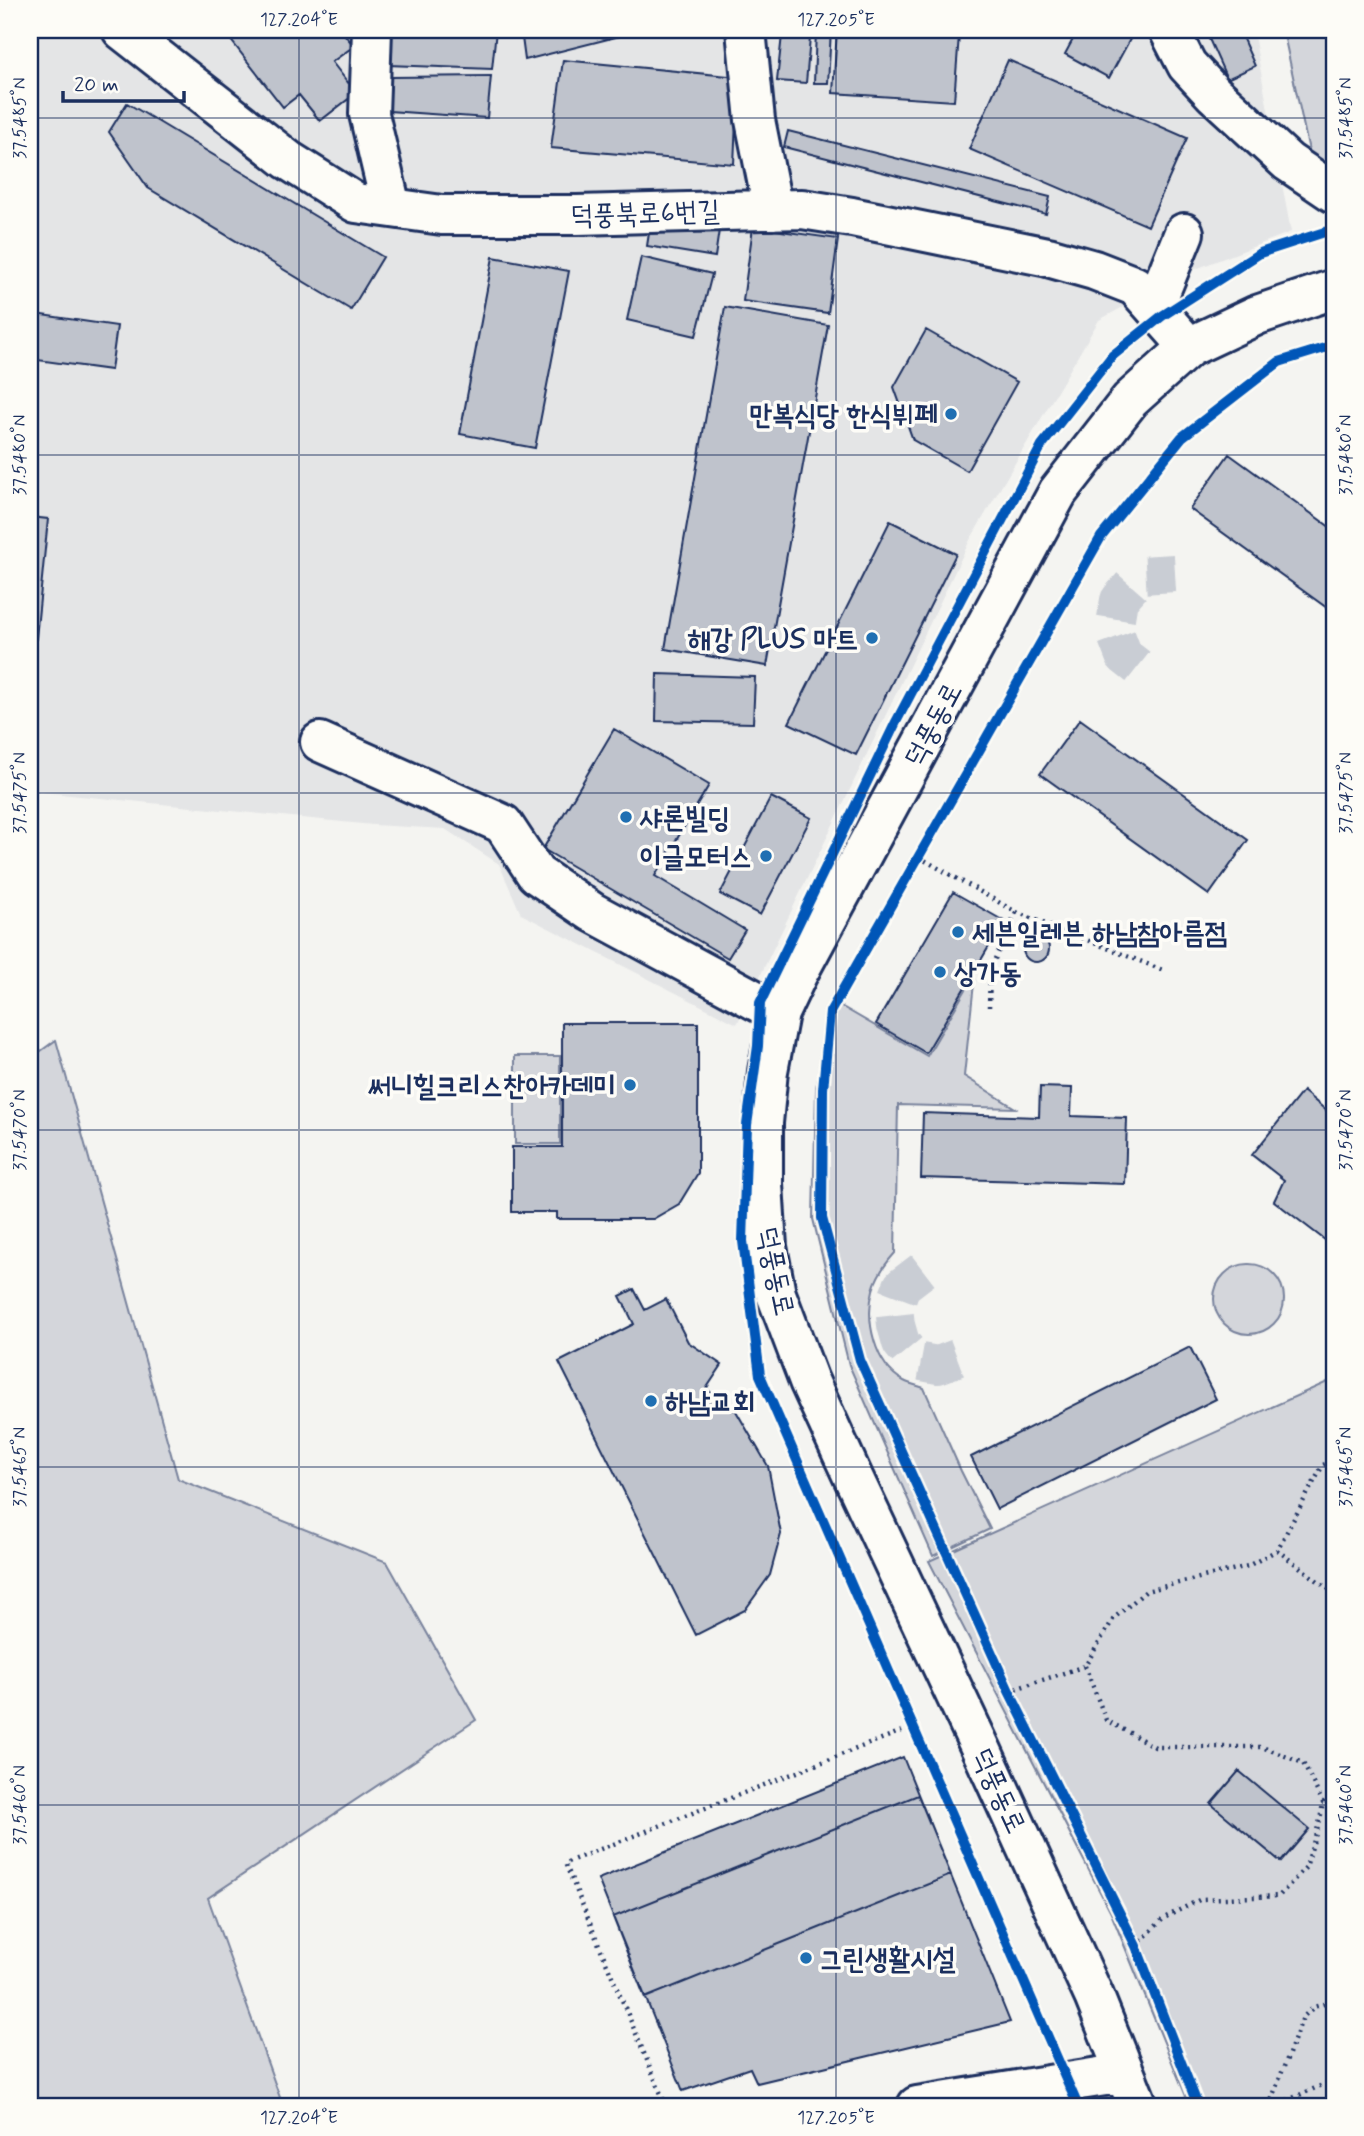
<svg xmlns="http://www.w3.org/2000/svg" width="1364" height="2136" font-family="Mynerve,'Poor Story',sans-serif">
  <rect width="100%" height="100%" fill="#f4f4f1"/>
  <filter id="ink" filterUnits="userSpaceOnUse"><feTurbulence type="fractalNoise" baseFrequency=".0143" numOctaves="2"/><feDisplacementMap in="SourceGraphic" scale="14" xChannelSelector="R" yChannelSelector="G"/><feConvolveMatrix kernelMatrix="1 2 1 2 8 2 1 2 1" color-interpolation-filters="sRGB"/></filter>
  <g filter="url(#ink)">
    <path fill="#e4e5e6" d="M30,30H1253L1291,232L1188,272L1099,320L970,540L737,1024L521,914L499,864L445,829L373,825L30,791Z"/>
    <path fill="#d4d6db" stroke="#78829c" stroke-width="2" d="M1283,30H1334V169L1311,160Z
      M975,974L964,1076L1015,1108L898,1105L895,1253C885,1264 877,1275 873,1290C865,1320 874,1365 904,1381C910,1384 918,1386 924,1388L961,1471L990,1529L933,1556L849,1365L813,1219L816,1087L832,1017L839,1005L927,1056Z
      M56,1040L178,1479L387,1562L476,1720L208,1898L283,2106H30V1059Z
      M515,1056H560V1144H515Z
      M1214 1299a35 35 0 1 1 70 0a35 35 0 1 1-70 0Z
      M1334,1379V2106H1190L1111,1913L929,1561Z"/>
    <path fill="#bfc3cc" stroke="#1b2f5e" stroke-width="2" d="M223,30H341L354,46L332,62L356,93L320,121L299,95L283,107Z
      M496,30L492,69L388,65V31Z
      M521,30H639L640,31L525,60Z
      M816,30H831L828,83H814Z
      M837,30L959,35L954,101L833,93Z
      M1078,30H1135L1109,78L1065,54Z
      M1205,30H1239L1255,66L1227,79Z
      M782,35L810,38L806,83L777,81Z
      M563,60L738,77L734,164L551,148Z
      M1008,60L1187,138L1148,226L969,149Z
      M491,76L487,118L389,111L391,77Z
      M127,103L383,257L351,310L148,188L109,132Z
      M788,131L1050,197L1046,214L784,147Z
      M651,220L719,230L715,257L647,246Z
      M753,227L838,239L828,313L743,301Z
      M493,257L569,271L535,448L460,434Z
      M641,257L712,274L696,336L627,320Z
      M725,307L828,325L767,666L665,649Z
      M35,314L117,326L111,370L30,359V342Z
      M926,330L1017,382L967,471L913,440L894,387Z
      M1229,454L1334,530V613L1190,509Z
      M30,517L48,519L31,688H30Z
      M890,521L956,554L856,755L789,723Z
      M657,674L755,677L753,723L656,721Z
      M1080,719L1248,840L1209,895L1040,774Z
      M614,729L709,785L655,876L745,930L728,958L543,849Z
      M771,797L811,818L760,915L720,894Z
      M953,892L1004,921L926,1053L876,1024Z
      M1023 949a13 13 0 1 1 26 0a13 13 0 1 1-26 0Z
      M562,1023H698V1173L679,1204L653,1219H557V1212H512V1147H562Z
      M1040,1087L1072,1088L1071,1116L1127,1118L1125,1184L921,1178L923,1113L1039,1117Z
      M1303,1091L1334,1117V1247L1274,1201L1284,1180L1252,1155Z
      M634,1289L645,1310L666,1299L688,1342L722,1365L706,1389L736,1411L768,1466L781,1534L770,1575L745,1610L696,1635L559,1362L634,1324L620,1296Z
      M1190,1347L1216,1399L997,1509L971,1457Z
      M903,1757L1010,2022L757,2083L750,2068L683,2091L598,1879Z
      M1239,1771L1309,1829L1281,1862L1211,1804Z
      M918,1795L951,1875L645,1998L613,1917Z"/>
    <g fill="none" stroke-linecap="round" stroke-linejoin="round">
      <path stroke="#c9cdd4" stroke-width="38" stroke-dasharray="38 19" stroke-linecap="butt" d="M1138,667L1124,656L1114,630L1119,600L1141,575L1175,573
        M923,1270L902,1286L894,1307L896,1325L901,1343L916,1361L938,1365L967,1354"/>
      <g stroke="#1b2f5e" stroke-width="44">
        <path id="minor" d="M122,30L288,160L356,203L442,215H577L802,209L852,217L1048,257L1094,270L1135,286L1189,347
          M372,30L369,114L391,207
          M746,30L755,120L773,210
          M1169,30L1187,65L1214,94L1288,162L1334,193
          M1154,307L1184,233
          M320,742L503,824L536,874L592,912L779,1013
          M917,2106L1124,2073
          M1138,2106L1094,1996L982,1751L853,1477L809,1381L776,1294L767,1247L763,1184V1123L768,1071L779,1013L797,975L1058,492L1130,400L1189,347L1257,315L1334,289"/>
      </g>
      <path stroke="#1b2f5e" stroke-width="4.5" stroke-dasharray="2 5" stroke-linecap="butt" d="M919,857L1016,912L1165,971
        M989,1007L990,970L1016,912
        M1277,1550L1334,1593
        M1085,1666L1106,1720L1155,1747H1262L1303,1763L1323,1803L1334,1807
        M1009,1691L1085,1666L1114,1618L1146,1591L1248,1566L1277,1550L1323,1465L1334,1460
        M1136,1946L1164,1918L1201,1899L1279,1896L1306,1867L1320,1820L1323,1803L1334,1789
        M666,2106L565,1863L912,1727
        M1269,2106L1303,2017L1314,2007L1334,2001
        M1274,2106L1334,2080"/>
      <use href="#minor" stroke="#fdfcf7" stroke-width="38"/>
      <g stroke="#fdfcf7" stroke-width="15">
        <path id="cycleway" d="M1078,2106L760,1375L743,1241L747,1125L758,1046L760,1003L896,722L1042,445L1112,356L1162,316L1260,253L1334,229
          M1198,2106L1136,1946L1009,1691L860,1360L822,1218L823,1089L830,1012L1101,537L1182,437L1279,362L1334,345"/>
      </g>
      <use href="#cycleway" stroke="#0057b8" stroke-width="10"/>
    </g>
  </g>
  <path fill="none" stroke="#1b2f5e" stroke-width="2" stroke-opacity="0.45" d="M299,30V2106M836,30V2106M30,118H1334M30,455H1334M30,793H1334M30,1130H1334M30,1467H1334M30,1805H1334"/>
  <g fill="#1f6fb2" stroke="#fdfcf7" stroke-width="2.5">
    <circle cx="951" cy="414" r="7"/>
    <circle cx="872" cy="638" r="7"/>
    <circle cx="626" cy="817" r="7"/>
    <circle cx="766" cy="856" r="7"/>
    <circle cx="958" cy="932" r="7"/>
    <circle cx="940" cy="972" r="7"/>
    <circle cx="630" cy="1085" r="7"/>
    <circle cx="651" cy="1401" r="7"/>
    <circle cx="806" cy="1958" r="7"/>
  </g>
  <g text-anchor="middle" stroke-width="7" stroke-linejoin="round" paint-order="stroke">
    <g font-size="28" fill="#1b2f5e" stroke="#fdfcf7">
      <text transform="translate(645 212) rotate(-2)" y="10">덕풍북로6번길</text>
      <text transform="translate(932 724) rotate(-62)" y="10">덕풍동로</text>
      <text transform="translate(777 1271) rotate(78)" y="10">덕풍동로</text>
      <text transform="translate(1000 1790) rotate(65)" y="10">덕풍동로</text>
    </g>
    <g font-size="28" font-weight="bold" fill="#1b2f5e" stroke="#fdfcf7" text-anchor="start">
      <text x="937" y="424" text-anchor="end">만복식당 한식뷔페</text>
      <text x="858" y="648" text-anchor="end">해강 PLUS 마트</text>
      <text x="640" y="827">샤론빌딩</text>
      <text x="752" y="866" text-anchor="end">이글모터스</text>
      <text x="972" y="942">세븐일레븐 하남참아름점</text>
      <text x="954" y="982">상가동</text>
      <text x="616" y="1095" text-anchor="end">써니힐크리스찬아카데미</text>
      <text x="665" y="1411">하남교회</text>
      <text x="820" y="1968">그린생활시설</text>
    </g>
  </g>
  <rect width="1364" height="2136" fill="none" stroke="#fdfcf7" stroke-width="77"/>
  <path d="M63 91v10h121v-10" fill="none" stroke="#1b2f5e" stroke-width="3.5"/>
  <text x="74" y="91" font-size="21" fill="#1b2f5e" stroke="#fdfcf7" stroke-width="5" paint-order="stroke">20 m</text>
  <rect x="38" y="38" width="1288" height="2060" fill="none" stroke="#1b2f5e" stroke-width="2.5"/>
  <g font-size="18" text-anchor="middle" fill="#1b2f5e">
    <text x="299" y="25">127.204°E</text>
    <text x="836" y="25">127.205°E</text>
    <text transform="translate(19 118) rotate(-90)" y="6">37.5485°N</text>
    <text transform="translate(1345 118) rotate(-90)" y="6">37.5485°N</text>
    <text transform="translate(19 455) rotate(-90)" y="6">37.5480°N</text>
    <text transform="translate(1345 455) rotate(-90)" y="6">37.5480°N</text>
    <text transform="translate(19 793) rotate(-90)" y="6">37.5475°N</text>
    <text transform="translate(1345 793) rotate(-90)" y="6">37.5475°N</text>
    <text transform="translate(19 1130) rotate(-90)" y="6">37.5470°N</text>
    <text transform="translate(1345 1130) rotate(-90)" y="6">37.5470°N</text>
    <text transform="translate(19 1467) rotate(-90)" y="6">37.5465°N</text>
    <text transform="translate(1345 1467) rotate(-90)" y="6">37.5465°N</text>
    <text transform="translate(19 1805) rotate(-90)" y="6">37.5460°N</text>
    <text transform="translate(1345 1805) rotate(-90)" y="6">37.5460°N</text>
    <text x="299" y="2123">127.204°E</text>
    <text x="836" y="2123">127.205°E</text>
  </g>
</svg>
